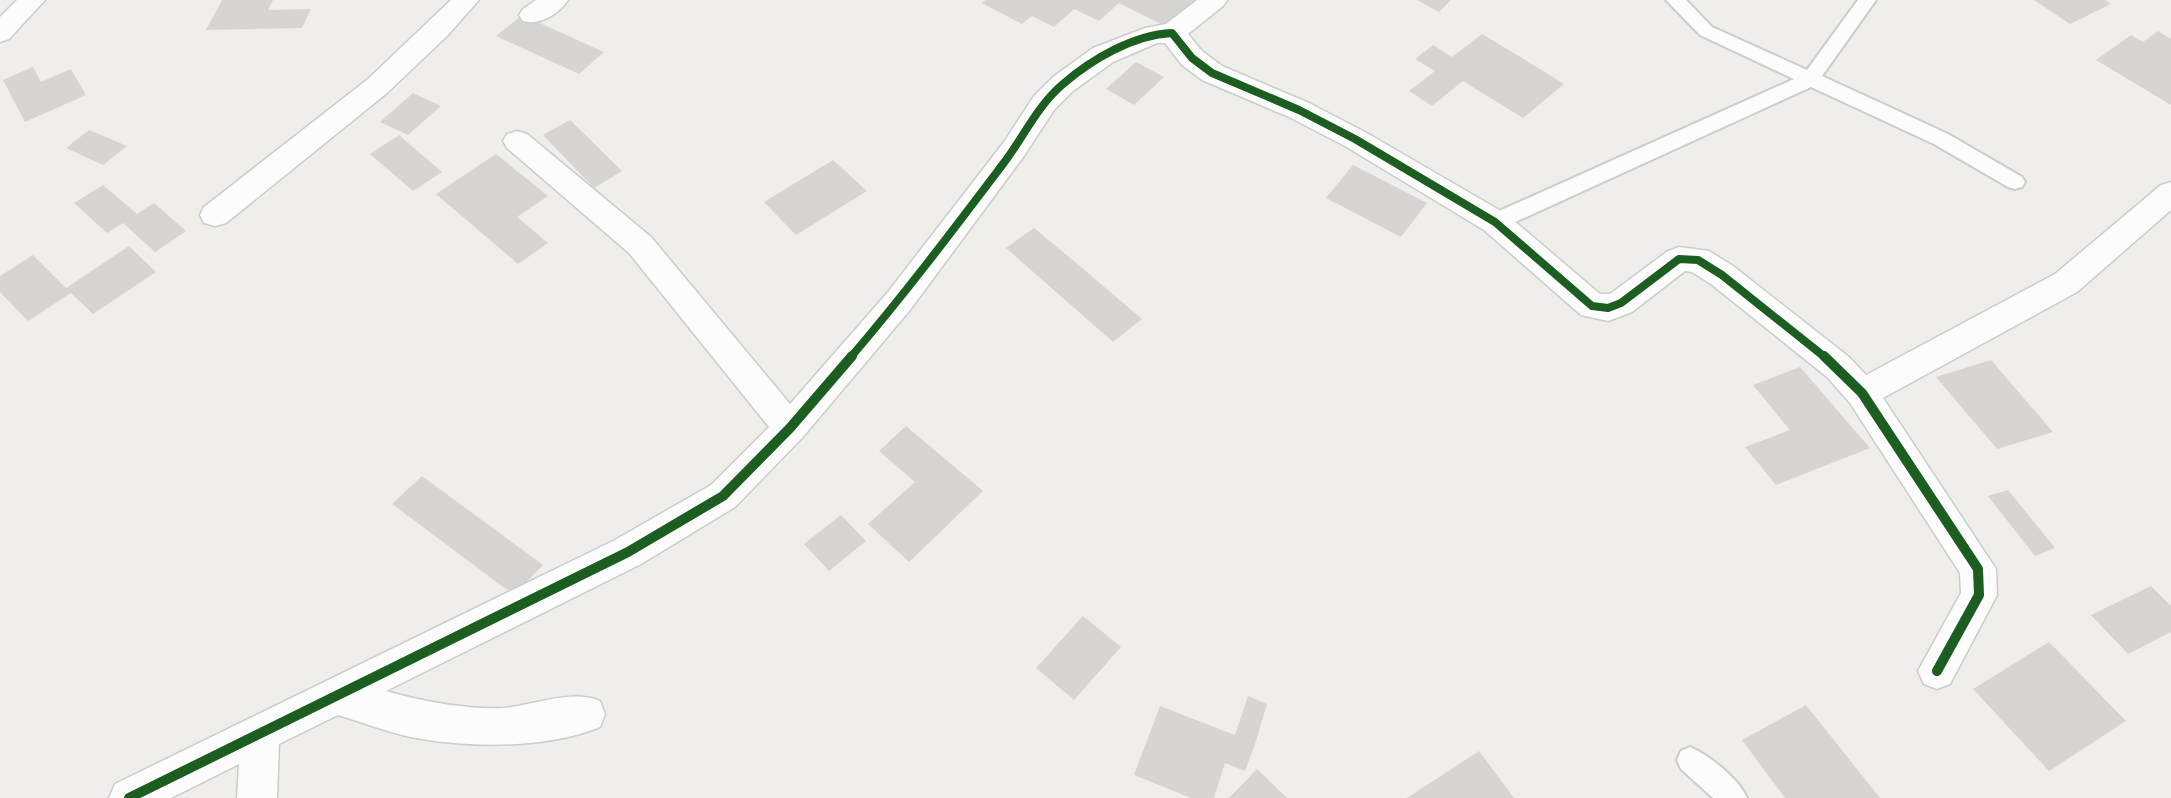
<svg xmlns="http://www.w3.org/2000/svg" width="2171" height="798" font-family="Montserrat,sans-serif">
  <rect width="100%" height="100%" fill="#efeeea"/>
  <path fill="#d6d5d3" d="M222,0H273L268,10L311,9L302,28L206,30Z
    M986,0H1197L1200,1L1171,29L1119,3L1099,21L1074,9L1054,27L1032,16L1022,24L982,3Z
    M1417,0H1451L1439,12Z
    M2034,0H2105L2111,4L2070,24Z
    M522,15L604,52L579,74L496,36Z
    M2158,31L2171,39V105L2096,60L2131,35L2143,42Z
    M1482,34L1522,58L1564,84L1523,118L1463,81L1432,106L1409,91L1435,71L1415,59L1433,45L1452,57Z
    M1136,62L1164,77L1134,105L1106,89Z
    M33,67L41,82L71,69L86,95L25,122L3,80Z
    M413,93L441,106L408,135L380,122Z
    M570,120L622,171L594,188L543,135Z
    M89,130L127,146L103,165L66,148Z
    M399,135L442,172L413,191L370,154Z
    M496,154L548,196L517,217L548,243L518,264L436,194Z
    M833,160L867,191L796,235L764,202Z
    M1353,165L1427,203L1401,237L1326,198Z
    M103,185L137,214L154,203L186,231L155,252L123,223L107,233L74,203Z
    M1034,228L1081,267L1142,319L1113,342L1006,248Z
    M129,246L156,272L93,314L71,293L28,321L0,292V276L33,255L66,288Z
    M1991,360L2053,432L1997,449L1936,377Z
    M1800,367L1870,448L1776,485L1745,447L1790,430L1753,385Z
    M906,426L983,491L909,562L868,524L915,482L879,451Z
    M422,476L543,565L514,595L392,504Z
    M2008,490L2055,548L2035,556L1988,496Z
    M841,515L866,541L829,571L804,544Z
    M2151,586L2171,606V632L2128,654L2091,615Z
    M1083,616L1121,647L1074,700L1036,668Z
    M2049,642L2126,721L2049,771L1973,689Z
    M1248,696L1267,704L1255,744L1245,771L1225,763L1214,798H1191L1134,775L1160,706L1235,735Z
    M1806,705L1880,798H1785L1742,740Z
    M1479,751L1514,798H1407Z
    M1257,769L1287,798H1229Z"/>
  <g fill="none" stroke-linecap="round" stroke-linejoin="round">
    <g stroke="#cbcccc" stroke-width="4">
      <path id="service" d="M1666,0H1686L1712,27L1807,70L1858,0H1876L1822,76L1948,134L2022,177L2025,182L2022,187L2015,189L2008,187L1934,144L1811,87L1502,228L1495,230L1488,228L1485,222L1488,216L1794,79L1700,35Z
        M1690,747C1709,755 1739,779 1747,798H1713L1681,769L1677,760L1681,751Z"/>
    </g>
    <g stroke="#cbcccc" stroke-width="3">
      <path id="minor" d="M17,0H45L9,39L0,42V17Z
        M451,0H479L447,36L387,93L226,223L215,226L204,223L200,215L204,207L368,79Z
        M536,0H568C559,14 539,26 523,21L519,15L523,9Z
        M1197,0H1227L1223,6L1188,34L1202,51L1222,66L1309,103L1365,132L1506,214L1600,294H1610L1668,251L1679,247L1709,251L1733,266L1849,357L1866,375L2055,274L2161,185L2171,182V210L2077,292L1883,398L1996,569L1997,595L1950,684L1937,689L1924,684L1918,671L1961,593L1960,573L1850,403L1827,377L1711,284L1692,272L1685,271L1632,312L1608,321L1581,315L1484,230L1345,146L1289,117L1202,80L1182,65L1165,43H1157L1113,62L1073,91L1054,110L1024,156L910,310L802,438L735,507L641,564L386,691C420,701 469,710 504,708C535,705 571,689 600,701L605,714L600,727C549,748 476,748 422,739C394,735 365,723 338,715L279,744L277,798H237L239,764L171,798H109L115,784L615,540L711,485L769,427L629,253L507,148L503,141L507,134L517,131L527,134L651,237L790,404L888,292L1004,142L1034,96L1053,77L1093,48L1145,28L1166,24Z"/>
    </g>
    <use href="#service" fill="#fdfcfc" fill-rule="evenodd"/>
    <use href="#minor" fill="#fdfcfc" fill-rule="evenodd"/>
    <g stroke="#fff" stroke-width="11">
      <path id="cycleway-far1" d="M850,358C904,295 953,230 1003,164C1023,138 1037,106 1063,84C1092,59 1133,35 1172,33L1192,58L1212,73L1299,110L1355,139L1495,222L1592,306L1608,308L1621,303L1679,259L1698,260L1722,275L1826,358"/>
    </g>
    <g stroke="#fff" stroke-width="14">
      <path id="cycleway" d="M1824,356L1862,393L1978,569L1979,595L1937,671
        M129,798L628,552L723,496L790,428L852,356"/>
    </g>
    <use href="#cycleway-far1" stroke="#1b5e20" stroke-width="8"/>
    <use href="#cycleway" stroke="#1b5e20" stroke-width="10"/>
  </g>
</svg>
